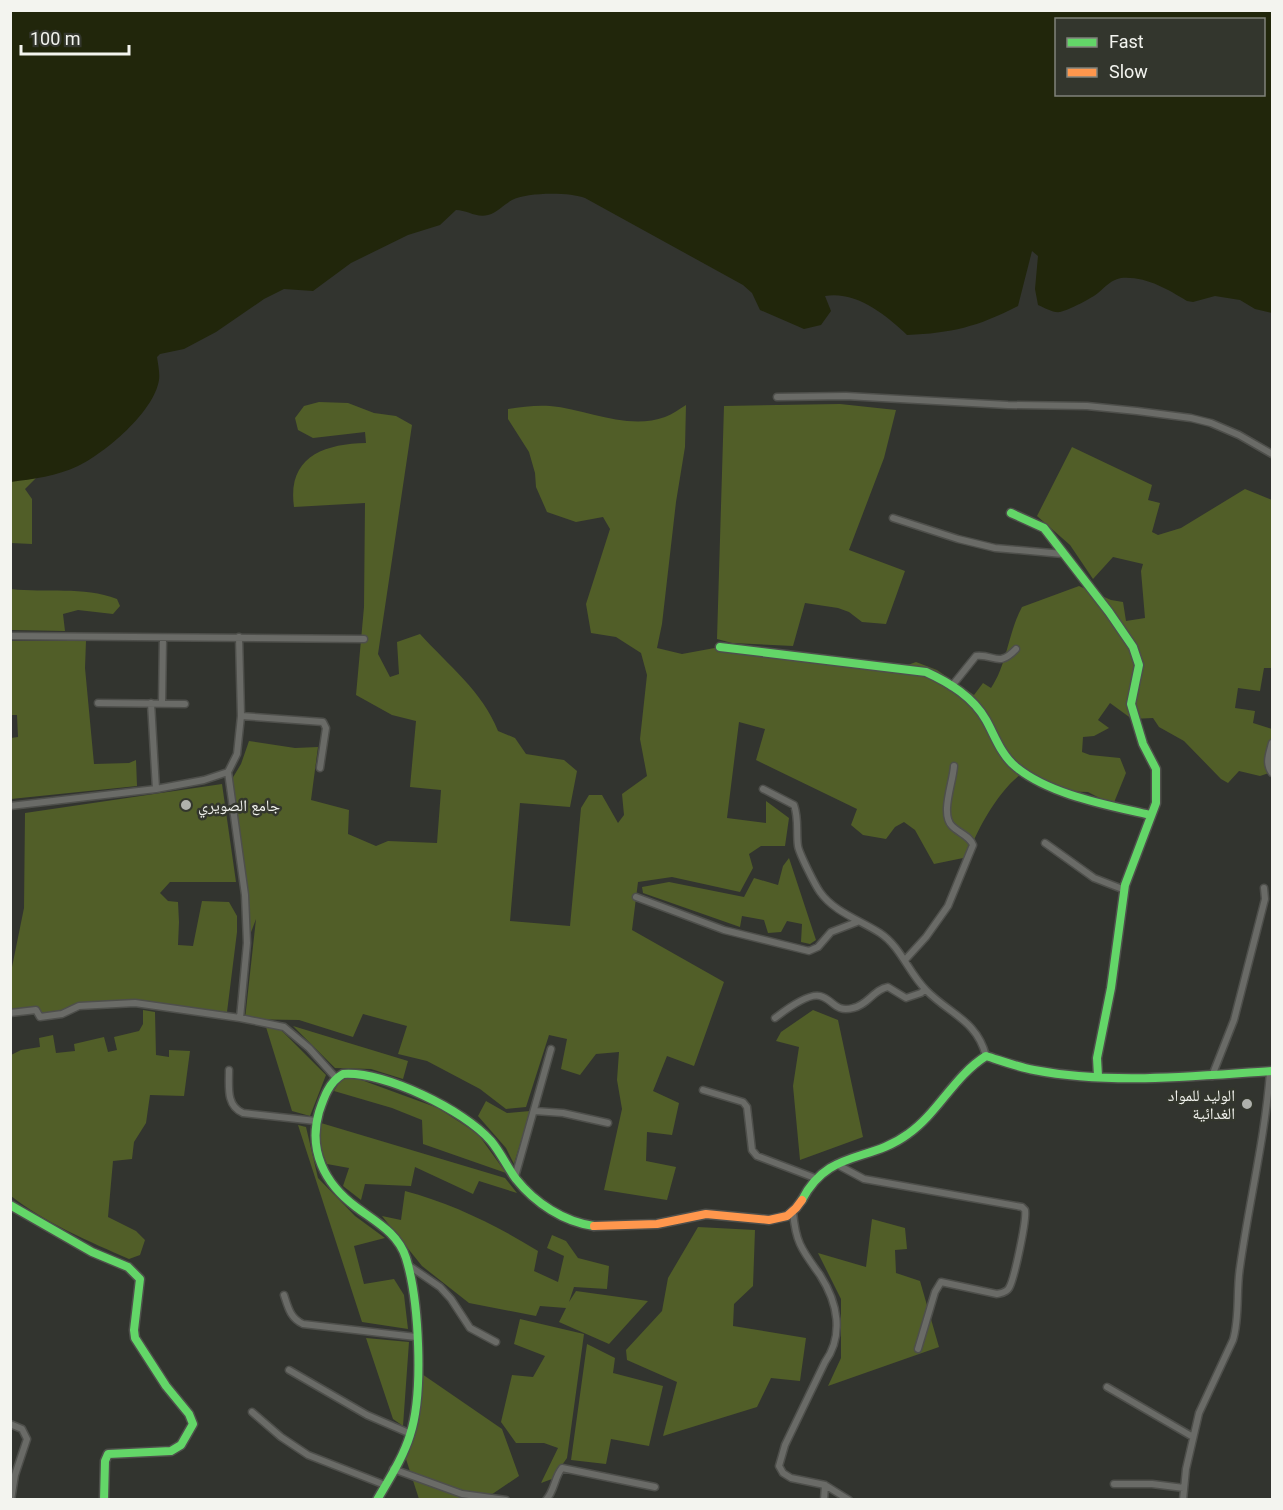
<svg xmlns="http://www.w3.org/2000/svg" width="1283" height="1510" font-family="Roboto,'Noto Naskh Arabic',sans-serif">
  <rect width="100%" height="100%" fill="#32342f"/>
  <path fill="#515e28" d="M319,402L348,403L374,413L396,416L412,425L378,654L390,677L399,674L397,642L420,634C448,665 483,692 498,731L515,738L526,754L564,760L577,771L570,807L520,803L510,921L570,926L581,808L589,795H602L618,823L624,815L622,794L647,776L640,739L647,675L641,653L616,637L591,633L586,604L610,529L603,517L576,522L547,512L536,487L535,473L529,452L508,419V409C522,407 536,405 550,406C587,409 628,431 665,417C673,414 679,409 686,405L685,447L676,502L662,624L657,648L682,654L720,647L894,670L916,662L937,670L974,695L983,683L991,688C1007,665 1008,633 1022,607L1079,586L1111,600L1123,602L1126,621L1145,618L1141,571L1143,564L1113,557L1093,579L1070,545L1037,516L1072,447L1152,485L1148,500L1160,503L1152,532L1158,535L1181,528L1245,489L1272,500V668H1264L1260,691L1238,688L1235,708L1255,711L1253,723L1272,729V772L1260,776L1239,771L1228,783L1221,779L1184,741L1159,727L1153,718L1132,719L1110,703L1098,720L1109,728L1094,736L1083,737L1082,752L1090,755L1120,758L1126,773L1113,805L1088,792L1058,791L1025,772C1003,783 974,833 968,857L934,864L915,830L904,822L895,827L886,839L863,835L851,825L857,809L756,760L765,729L739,722L727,818L766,823V801L789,818L785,846H761L749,854L753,868L740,892L672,877L638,882L632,930L724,982L694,1066L667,1056L653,1091L679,1103L672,1135L647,1132L646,1161L676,1167L667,1200L604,1190L622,1109L617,1080L619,1052L596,1054L580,1075L561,1069L567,1039L549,1035L526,1107L506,1109L480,1089L427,1061L398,1054L407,1026L363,1014L353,1037L299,1020L245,1019L256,919L247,943L245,895L229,784L241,764L249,741L295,748L318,747L311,800L349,810L348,834L376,846L388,841L437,843L441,790L410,787L416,721L392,715L356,695L364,607L365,503L294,507C287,457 323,444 366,443L365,432L313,438L298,430L295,418L304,406Z
    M840,404L896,410L884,458L849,550L905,571L886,624L862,622L849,612L838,608L805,603L793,646L732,643L717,639L724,406Z
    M36,478L25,489L32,499V544L11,543V481Z
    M11,589C46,593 83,586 117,599L120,606L113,614L78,610L63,614L65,631L11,630Z
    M11,641H86L85,668L94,764L129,763L136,760L137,786L11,799V738L18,737L17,715H11Z
    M222,784L236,882H170L160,893L168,901L178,902L179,922L178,945L193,946L202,901L229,902L237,916V932L227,1012L135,1003L91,1005L40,1017L36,1010L11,1013V972L24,908L25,813Z
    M789,858L816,940L810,944L801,942L802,924L787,921L781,932L768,933L764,920L742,916L740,927L643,893L642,887L669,882L744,897L754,878L778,885L783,866Z
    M143,1010L155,1012L156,1055L169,1057V1050L190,1051L184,1096L150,1095L146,1123L134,1142L132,1159L113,1161L108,1217L136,1231L145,1240L140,1255L129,1259C90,1242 44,1222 11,1196V1055L21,1050L40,1047L39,1038L53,1035L56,1053L75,1051L74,1044L104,1037L108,1052L117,1050L114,1037L139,1031L143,1024Z
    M813,1010L838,1020L863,1137L800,1160L793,1086L799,1047L776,1041L781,1032Z
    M293,1026L408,1061L403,1079L371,1069L335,1068Z
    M266,1027L281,1030L326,1075L310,1116L292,1111Z
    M356,1078L438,1108L478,1134L506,1173L423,1144L422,1120L392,1108L334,1091L341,1079Z
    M486,1101L507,1113L530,1111L514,1164L506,1148L478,1116Z
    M321,1123L505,1178L517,1193L479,1181L473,1194L415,1167L411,1186L365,1184L361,1200L343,1186L349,1168L327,1164L319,1145Z
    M298,1125L306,1127L318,1178L355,1216L385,1238L354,1246L364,1284L394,1279L404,1295L408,1329L362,1322Z
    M405,1191C451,1203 498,1226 538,1251L534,1271L558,1282L564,1256L547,1248L552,1235L566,1241L578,1258L609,1266L607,1289L574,1287L569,1302L576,1291L648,1301L609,1344L559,1322L566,1308L540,1306L536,1316L469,1303L422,1266L382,1216L401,1220Z
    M872,1219L905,1228L907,1249L895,1250L896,1273L920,1281L939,1347L828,1386L841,1358V1299L818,1253L866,1267Z
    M698,1227L755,1230L753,1286L734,1304L733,1326L806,1338L800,1381L771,1378L757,1407L663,1436L677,1382L627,1360L626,1350L662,1311L668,1278Z
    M520,1319L584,1334L567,1458L552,1479L541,1483L558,1448L544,1443H516L501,1422L512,1375L533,1377L545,1356L514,1344Z
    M366,1338L409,1342L403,1426L393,1419Z
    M587,1344L615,1358L613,1373L663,1386L649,1446L611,1439L606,1464L571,1460Z
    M422,1374L502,1429L519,1476L485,1499H419L405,1456Z"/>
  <path fill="#21260b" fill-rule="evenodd" d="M10,11H1272V313L1255,309L1240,300L1215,296L1193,302L1187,301C1167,289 1146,276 1121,278C1111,280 1106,286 1098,293C1092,298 1069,310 1060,312C1053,313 1045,308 1038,305L1035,289L1038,256L1032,251L1018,306C977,327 952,333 907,335C885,314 856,291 825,296L831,311L821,325L804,329L760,310L752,293L743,285L585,198C570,192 527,192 512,200C503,205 498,212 488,215C476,218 467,210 456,210L440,225L408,235L351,263L313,291L284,289L264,299L216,332L184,349L160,354L157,357C158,364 160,373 159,380C154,412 105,453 78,466C57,476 33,479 11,482ZM1056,20H1264V94H1056Z"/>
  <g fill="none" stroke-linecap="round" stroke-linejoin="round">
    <g stroke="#4e4f4b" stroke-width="9">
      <path id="street" d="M777,397L846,396L1008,405L1087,406L1137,411L1191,418L1211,423L1239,435L1272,454
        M893,518L958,539L995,548L1063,554
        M10,636L364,639
        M951,687L976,656C995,654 998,668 1016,649
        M98,703L185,704
        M151,703L156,789
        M162,703L163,638
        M241,716L323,722L326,728L320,768
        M1272,743C1269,755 1265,763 1272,773
        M228,772L245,895L247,943L240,1018
        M763,789L794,805C799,819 796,832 798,846C799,853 815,885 820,892C834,912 860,920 880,933C901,947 908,972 926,990C949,1014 977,1020 986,1056
        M10,806L156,789L204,780L228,772L237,754L241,716L239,637
        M1045,843L1094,878L1125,890
        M636,897L724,930L809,951L818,947L831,932L857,922
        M905,960L926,937L948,906L973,845C970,836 959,833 952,826C940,814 953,783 954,766
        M10,1013L36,1010L40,1017L62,1014L79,1006L135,1003L240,1018L284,1027L309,1048L336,1078
        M775,1018C784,1011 808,993 820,996C833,999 835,1013 853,1008C868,1005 874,989 888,987L906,998L921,993L925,989
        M229,1070C229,1087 226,1106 243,1113L316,1121
        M1212,1076L1234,1020L1265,899L1264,888
        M703,1090L743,1102L747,1107L752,1150L757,1156L815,1178
        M535,1111L563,1113L608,1123
        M836,1164L864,1179L1022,1207L1025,1210C1027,1220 1014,1280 1009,1288C1006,1293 1001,1293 997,1294L941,1282L935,1292L918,1349
        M515,1177L551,1049
        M793,1212C794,1223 795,1233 800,1244C805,1255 813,1265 820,1275C838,1303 844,1335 825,1362L785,1445L779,1466L783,1473L791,1478L825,1485L849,1500
        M408,1265L440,1287L451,1299L470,1328L496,1342
        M284,1295C288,1307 290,1318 303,1324L416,1337
        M289,1370L367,1415L411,1434
        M1107,1387L1193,1437
        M252,1412L281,1437L308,1455L385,1485
        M10,1424L22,1429L27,1439L15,1475L11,1500
        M393,1469L462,1494L506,1500
        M1114,1484H1152L1184,1488
        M546,1500C555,1490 554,1478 562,1468L655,1487
        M824,1500L825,1485
        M1183,1500L1186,1469L1199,1413L1233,1340C1240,1317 1236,1292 1240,1267C1249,1202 1265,1138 1270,1072"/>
    </g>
    <g stroke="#4e4f4b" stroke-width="11">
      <path id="fast" d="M1011,513L1044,528L1109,612L1133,647L1139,665L1131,704L1143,744L1156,769V803L1125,885L1111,988L1097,1058L1098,1076
        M720,647L926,672C950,683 973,697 986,720C995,736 1001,755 1016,767C1050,795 1108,805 1150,815
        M802,1200C828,1149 869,1163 908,1134C938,1113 954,1076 986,1056C1002,1061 1018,1067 1034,1070C1112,1085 1193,1076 1272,1071
        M10,1205L92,1252L128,1267L140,1279L134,1330L135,1338L166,1386L189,1414L193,1424L181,1445L171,1451L108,1454L105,1461L104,1500
        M377,1500C389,1479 403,1458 410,1435C424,1393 419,1300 406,1258C398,1233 376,1222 356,1207C324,1183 308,1150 319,1112C324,1097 329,1082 343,1074C384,1071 464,1110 491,1141C501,1153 507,1167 516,1179C535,1203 564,1222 594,1226"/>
    </g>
    <g stroke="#4e4f4b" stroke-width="11">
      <path id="slow" d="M594,1226L657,1224L706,1214L769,1220L787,1216L796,1208L802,1200"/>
    </g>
    <use href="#street" stroke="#6a6b67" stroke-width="6"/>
    <use href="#fast" stroke="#63d668" stroke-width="8"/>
    <use href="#slow" stroke="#ff974d" stroke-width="8"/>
  </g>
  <g fill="#afb1ac" stroke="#33362d" stroke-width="2">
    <circle cx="186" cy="805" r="6"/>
    <circle cx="1247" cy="1104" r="6"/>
  </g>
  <g text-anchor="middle" stroke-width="5" stroke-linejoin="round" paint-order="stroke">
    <g font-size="16" fill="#f3f4ef" stroke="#33362d" text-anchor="start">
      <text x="198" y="811">جامع الصويري</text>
      <text x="1235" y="1101" text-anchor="end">الوليد للمواد<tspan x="1235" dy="18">الغدائية</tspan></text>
    </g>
  </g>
  <rect width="1283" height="1510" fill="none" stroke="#f3f4ef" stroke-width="24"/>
  <rect x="1055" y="18" width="210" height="78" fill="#33362d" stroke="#80827b" stroke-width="1.5"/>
  <rect x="1067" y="38" width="30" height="9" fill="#63d668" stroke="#80827b" stroke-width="1.5"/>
  <text x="1109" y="48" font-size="18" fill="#f3f4ef">Fast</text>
  <rect x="1067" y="68" width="30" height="9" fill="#ff974d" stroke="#80827b" stroke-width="1.5"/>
  <text x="1109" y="78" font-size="18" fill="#f3f4ef">Slow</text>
  <path d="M21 45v9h108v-9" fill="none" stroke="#f3f4ef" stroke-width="3"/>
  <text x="30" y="45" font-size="18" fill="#f3f4ef" stroke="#33362d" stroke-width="4.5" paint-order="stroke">100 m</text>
</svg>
